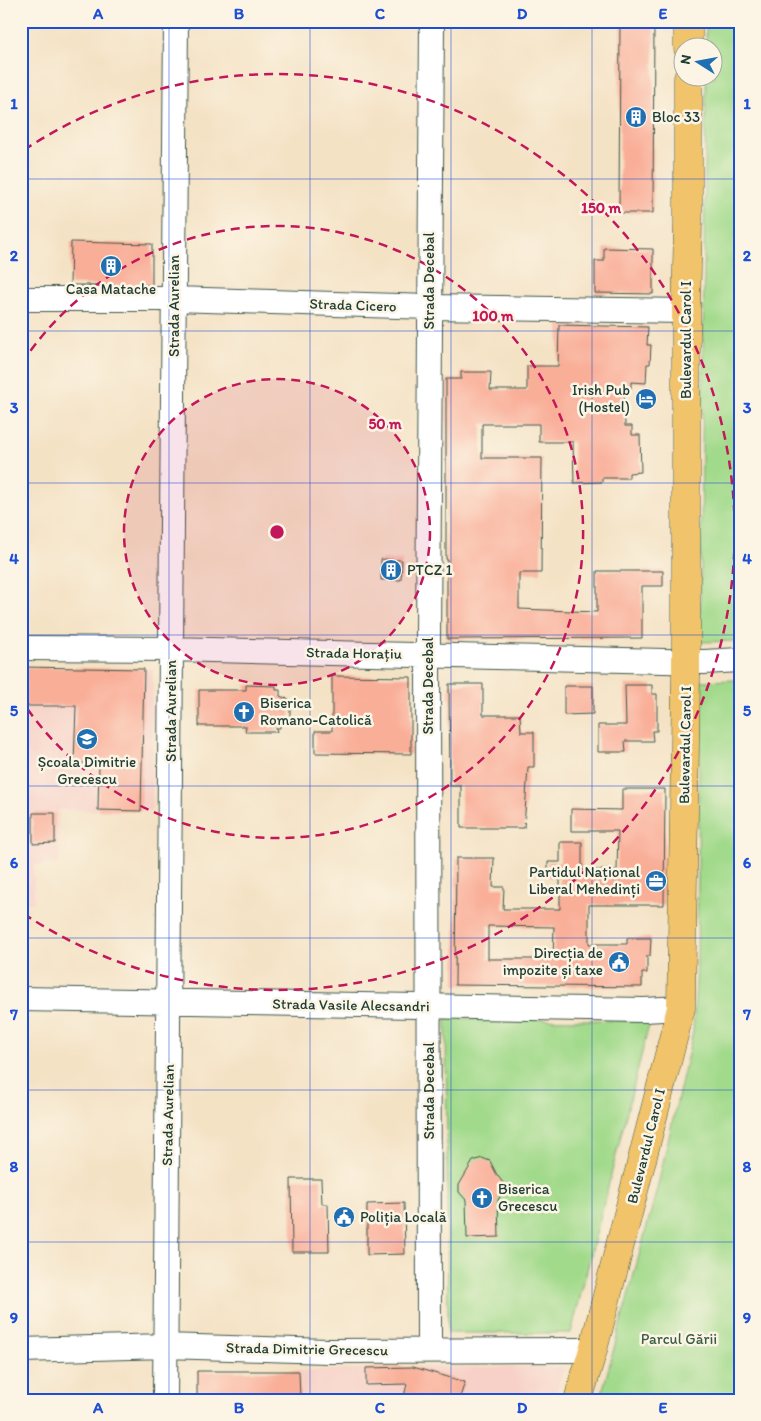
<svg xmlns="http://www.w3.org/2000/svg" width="761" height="1421" font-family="Itim,sans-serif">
  <rect width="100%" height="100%" fill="#fcf5e5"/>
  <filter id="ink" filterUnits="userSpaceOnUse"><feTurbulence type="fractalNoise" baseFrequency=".02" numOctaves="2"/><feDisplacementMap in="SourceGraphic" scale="10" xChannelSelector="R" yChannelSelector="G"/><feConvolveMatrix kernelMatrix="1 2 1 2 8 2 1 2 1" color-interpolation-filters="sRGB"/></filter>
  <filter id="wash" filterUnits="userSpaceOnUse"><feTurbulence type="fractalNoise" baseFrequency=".0096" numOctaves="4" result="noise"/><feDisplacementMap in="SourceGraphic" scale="20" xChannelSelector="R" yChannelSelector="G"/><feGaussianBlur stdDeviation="1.12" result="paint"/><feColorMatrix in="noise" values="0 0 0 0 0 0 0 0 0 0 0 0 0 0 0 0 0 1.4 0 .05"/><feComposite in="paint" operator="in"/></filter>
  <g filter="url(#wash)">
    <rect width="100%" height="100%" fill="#f4e2c5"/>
    <path fill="#f7d1c8" d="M21,667L153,669L152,811L59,810V864L34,865V903H21Z
      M412,1367H564L554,1400H197V1371H299Z"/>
    <path fill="#a2da8b" stroke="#608c60" d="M706,21H740V641L700,642L706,78H714V48L706,47Z
      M740,680V1400H600L657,1189L693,1032L697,965L700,681Z
      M446,1018L650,1021L571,1333H448Z"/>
    <g id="blocks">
      <path fill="#f9ae98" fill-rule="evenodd" d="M620,21H654L653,213H619Z
        M71,242L152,244V285H70Z
        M604,248L653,249V294L595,293V261H604Z
        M559,325L648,327L647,345H651L650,364H647L646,383L631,382V389H624L625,426H632V435H640L641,472L629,473V478H602V482L574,483L573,442H539V424H482V458H542L541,573H519V609L597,612V571H663V586H642V638L447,639V559H446V379H461V372H491L490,390H527V366H558Z
        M381,559L402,560L401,580H381Z
        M21,667L144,669L141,811L98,810L99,763H74L76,706H21Z
        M332,676L411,677V754L315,753V731H332Z
        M449,684H483V715H520L521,732H534V767H528L524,828H461V786H450Z
        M246,685L276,686V690H280V696L290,700V717L280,723V728H276L277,732H245L246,726H199V690H246Z
        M625,685H652V694H657V731H652L653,741H625L626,752H598V725H626Z
        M564,686H593V714L564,715Z
        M622,789H665L664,905H589V944H627V938H651L650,956H647V973H642V987L455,985L456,858H494L493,887H504L503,909H560V878L548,877V862H560V842H582V870H617L618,831H571V809L622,810ZM488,926L554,927L553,959H488Z
        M33,813H55V843L33,844Z
        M482,1158L490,1161L497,1175L504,1184V1190L498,1200L499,1237L467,1238L466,1200L459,1192V1185L473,1161Z
        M291,1179H321L322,1204H328L329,1252H292Z
        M404,1203L405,1254L367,1255V1204Z
        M413,1367L465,1382L459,1400H403L407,1384L366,1385V1368Z
        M197,1371H299L300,1400H197Z"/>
    </g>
  </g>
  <g filter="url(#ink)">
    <use href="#blocks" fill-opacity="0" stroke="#3f564a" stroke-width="1"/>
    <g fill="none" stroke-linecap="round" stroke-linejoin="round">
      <g stroke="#3f564a" stroke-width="26">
        <path id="minor" d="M21,299H174L429,307L686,311
          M21,648L171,649L704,662L740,660
          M21,999L644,1010L681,1008
          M21,1350L165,1346L328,1351L593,1350
          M429,1350L428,639L432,21
          M165,1400L176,21"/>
      </g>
      <g stroke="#3f564a" stroke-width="29">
        <path id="major" d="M688,48V21
          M578,1400L593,1350L681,1008L686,678V311L688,224V78"/>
      </g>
      <use href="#minor" stroke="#fff" stroke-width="24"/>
      <use href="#major" stroke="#f1c36a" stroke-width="28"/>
    </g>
  </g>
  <path fill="none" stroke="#1d4ed8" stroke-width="1" stroke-opacity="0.55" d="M169,21V1400M310,21V1400M451,21V1400M592,21V1400M21,179H740M21,331H740M21,483H740M21,635H740M21,786H740M21,938H740M21,1090H740M21,1242H740"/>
  <circle cx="277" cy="532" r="153" fill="#c2185b" fill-opacity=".12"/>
  <g fill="none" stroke="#c2185b" stroke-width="2.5" stroke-dasharray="9 6">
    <circle cx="277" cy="532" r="153"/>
    <path d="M22 363A306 306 0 1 1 22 701"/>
    <path d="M24 150A458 458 0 1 1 24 914"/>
  </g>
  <defs>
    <g id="building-disc" transform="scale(1.125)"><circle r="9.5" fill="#1f6fb2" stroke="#fcf5e5"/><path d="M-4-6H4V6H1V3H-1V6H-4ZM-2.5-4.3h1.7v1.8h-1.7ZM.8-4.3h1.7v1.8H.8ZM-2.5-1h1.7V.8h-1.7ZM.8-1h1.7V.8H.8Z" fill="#fff"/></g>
    <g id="hotel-disc" transform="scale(1.125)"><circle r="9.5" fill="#1f6fb2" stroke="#fcf5e5"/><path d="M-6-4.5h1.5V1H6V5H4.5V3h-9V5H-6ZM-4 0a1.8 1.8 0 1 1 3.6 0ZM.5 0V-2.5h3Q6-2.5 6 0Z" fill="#fff"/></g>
    <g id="church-disc" transform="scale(1.125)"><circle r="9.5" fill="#1f6fb2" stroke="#fcf5e5"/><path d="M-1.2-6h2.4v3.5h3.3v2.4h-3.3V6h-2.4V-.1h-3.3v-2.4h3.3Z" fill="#fff"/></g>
    <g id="school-disc" transform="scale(1.125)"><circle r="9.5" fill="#1f6fb2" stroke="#fcf5e5"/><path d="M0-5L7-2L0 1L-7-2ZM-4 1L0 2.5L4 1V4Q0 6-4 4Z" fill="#fff"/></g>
    <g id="office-disc" transform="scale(1.125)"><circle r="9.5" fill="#1f6fb2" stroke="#fcf5e5"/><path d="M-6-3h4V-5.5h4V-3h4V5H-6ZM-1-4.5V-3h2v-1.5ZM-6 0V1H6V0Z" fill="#fff"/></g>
    <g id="civic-disc" transform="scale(1.125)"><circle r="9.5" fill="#1f6fb2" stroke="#fcf5e5"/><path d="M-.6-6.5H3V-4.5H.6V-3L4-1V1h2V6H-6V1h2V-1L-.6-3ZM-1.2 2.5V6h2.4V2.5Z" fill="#fff"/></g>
  </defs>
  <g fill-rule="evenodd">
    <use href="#building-disc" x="636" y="117"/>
    <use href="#building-disc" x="111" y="266"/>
    <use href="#hotel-disc" x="646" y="399"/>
    <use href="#building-disc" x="391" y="570"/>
    <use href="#church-disc" x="244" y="712"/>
    <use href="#school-disc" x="87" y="739"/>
    <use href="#office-disc" x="656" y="881"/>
    <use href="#civic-disc" x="619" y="962"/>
    <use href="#church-disc" x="482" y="1198"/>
    <use href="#civic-disc" x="344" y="1217"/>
  </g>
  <g text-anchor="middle" stroke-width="5" stroke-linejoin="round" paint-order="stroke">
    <g font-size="15" fill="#1f3d34" stroke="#fcf5e5" text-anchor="start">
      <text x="652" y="122">Bloc 33</text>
      <text x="111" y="294" text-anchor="middle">Casa Matache</text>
      <text x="630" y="395" text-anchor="end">Irish Pub<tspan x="630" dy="17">(Hostel)</tspan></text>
      <text x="407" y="575">PTCZ 1</text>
      <text x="260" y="708">Biserica<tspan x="260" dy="17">Romano-Catolică</tspan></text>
      <text x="87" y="767" text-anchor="middle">Școala Dimitrie<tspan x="87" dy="17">Grecescu</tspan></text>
      <text x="640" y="877" text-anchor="end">Partidul Național<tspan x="640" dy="17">Liberal Mehedinți</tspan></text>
      <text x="603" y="958" text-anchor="end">Direcția de<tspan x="603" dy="17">impozite și taxe</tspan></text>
      <text x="498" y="1194">Biserica<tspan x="498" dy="17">Grecescu</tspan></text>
      <text x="360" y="1222">Poliția Locală</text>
    </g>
    <g font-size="15" fill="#1f3d34" stroke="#fcf5e5">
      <text transform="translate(429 281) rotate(-90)" y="5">Strada Decebal</text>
      <text transform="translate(353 305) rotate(2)" y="5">Strada Cicero</text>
      <text transform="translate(174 306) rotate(-90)" y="5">Strada Aurelian</text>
      <text transform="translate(686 340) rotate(-90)" y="5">Bulevardul Carol I</text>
      <text transform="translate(354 653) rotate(1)" y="5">Strada Horațiu</text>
      <text transform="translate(428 686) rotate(-90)" y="5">Strada Decebal</text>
      <text transform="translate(171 711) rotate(-90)" y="5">Strada Aurelian</text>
      <text transform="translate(685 745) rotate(-89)" y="5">Bulevardul Carol I</text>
      <text transform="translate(351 1005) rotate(1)" y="5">Strada Vasile Alecsandri</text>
      <text transform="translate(429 1091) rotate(-90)" y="5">Strada Decebal</text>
      <text transform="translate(168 1115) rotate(-89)" y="5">Strada Aurelian</text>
      <text transform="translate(646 1146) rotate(-76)" y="5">Bulevardul Carol I</text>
      <text transform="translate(307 1349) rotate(1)" y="5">Strada Dimitrie Grecescu</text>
    </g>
    <g font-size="15" fill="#395c45" stroke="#fcf5e5">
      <text x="679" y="1344">Parcul Gării</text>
    </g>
  </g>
  <circle cx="277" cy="532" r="8" fill="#c2185b" stroke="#fcf5e5" stroke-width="2.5"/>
  <g font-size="15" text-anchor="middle" font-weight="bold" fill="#c2185b" stroke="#fcf5e5" stroke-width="5" stroke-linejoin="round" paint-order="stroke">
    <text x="601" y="213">150 m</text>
    <text x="493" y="321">100 m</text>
    <text x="385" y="429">50 m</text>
  </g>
  <rect width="761" height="1421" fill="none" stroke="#fcf5e5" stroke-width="55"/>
  <g transform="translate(698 62) rotate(281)"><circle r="24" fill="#fcf5e5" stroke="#a4ab9e"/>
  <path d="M0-4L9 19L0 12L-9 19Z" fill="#1f6fb2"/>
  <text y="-8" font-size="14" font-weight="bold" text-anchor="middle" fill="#1f3d34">N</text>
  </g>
  <rect x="28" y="28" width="706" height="1366" fill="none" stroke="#1d4ed8" stroke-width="2"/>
  <g font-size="16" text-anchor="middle" font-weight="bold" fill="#1d4ed8">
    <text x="98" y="19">A</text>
    <text x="239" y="19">B</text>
    <text x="380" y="19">C</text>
    <text x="522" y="19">D</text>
    <text x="663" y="19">E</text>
    <text x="14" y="109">1</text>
    <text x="747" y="109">1</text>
    <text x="14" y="261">2</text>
    <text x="747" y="261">2</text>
    <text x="14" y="413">3</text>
    <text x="747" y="413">3</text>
    <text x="14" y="564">4</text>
    <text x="747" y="564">4</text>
    <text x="14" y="716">5</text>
    <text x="747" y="716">5</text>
    <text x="14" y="868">6</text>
    <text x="747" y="868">6</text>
    <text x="14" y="1020">7</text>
    <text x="747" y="1020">7</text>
    <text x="14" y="1172">8</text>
    <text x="747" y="1172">8</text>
    <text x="14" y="1323">9</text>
    <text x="747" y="1323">9</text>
    <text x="98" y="1413">A</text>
    <text x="239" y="1413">B</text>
    <text x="380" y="1413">C</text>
    <text x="522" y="1413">D</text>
    <text x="663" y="1413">E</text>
  </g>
</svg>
